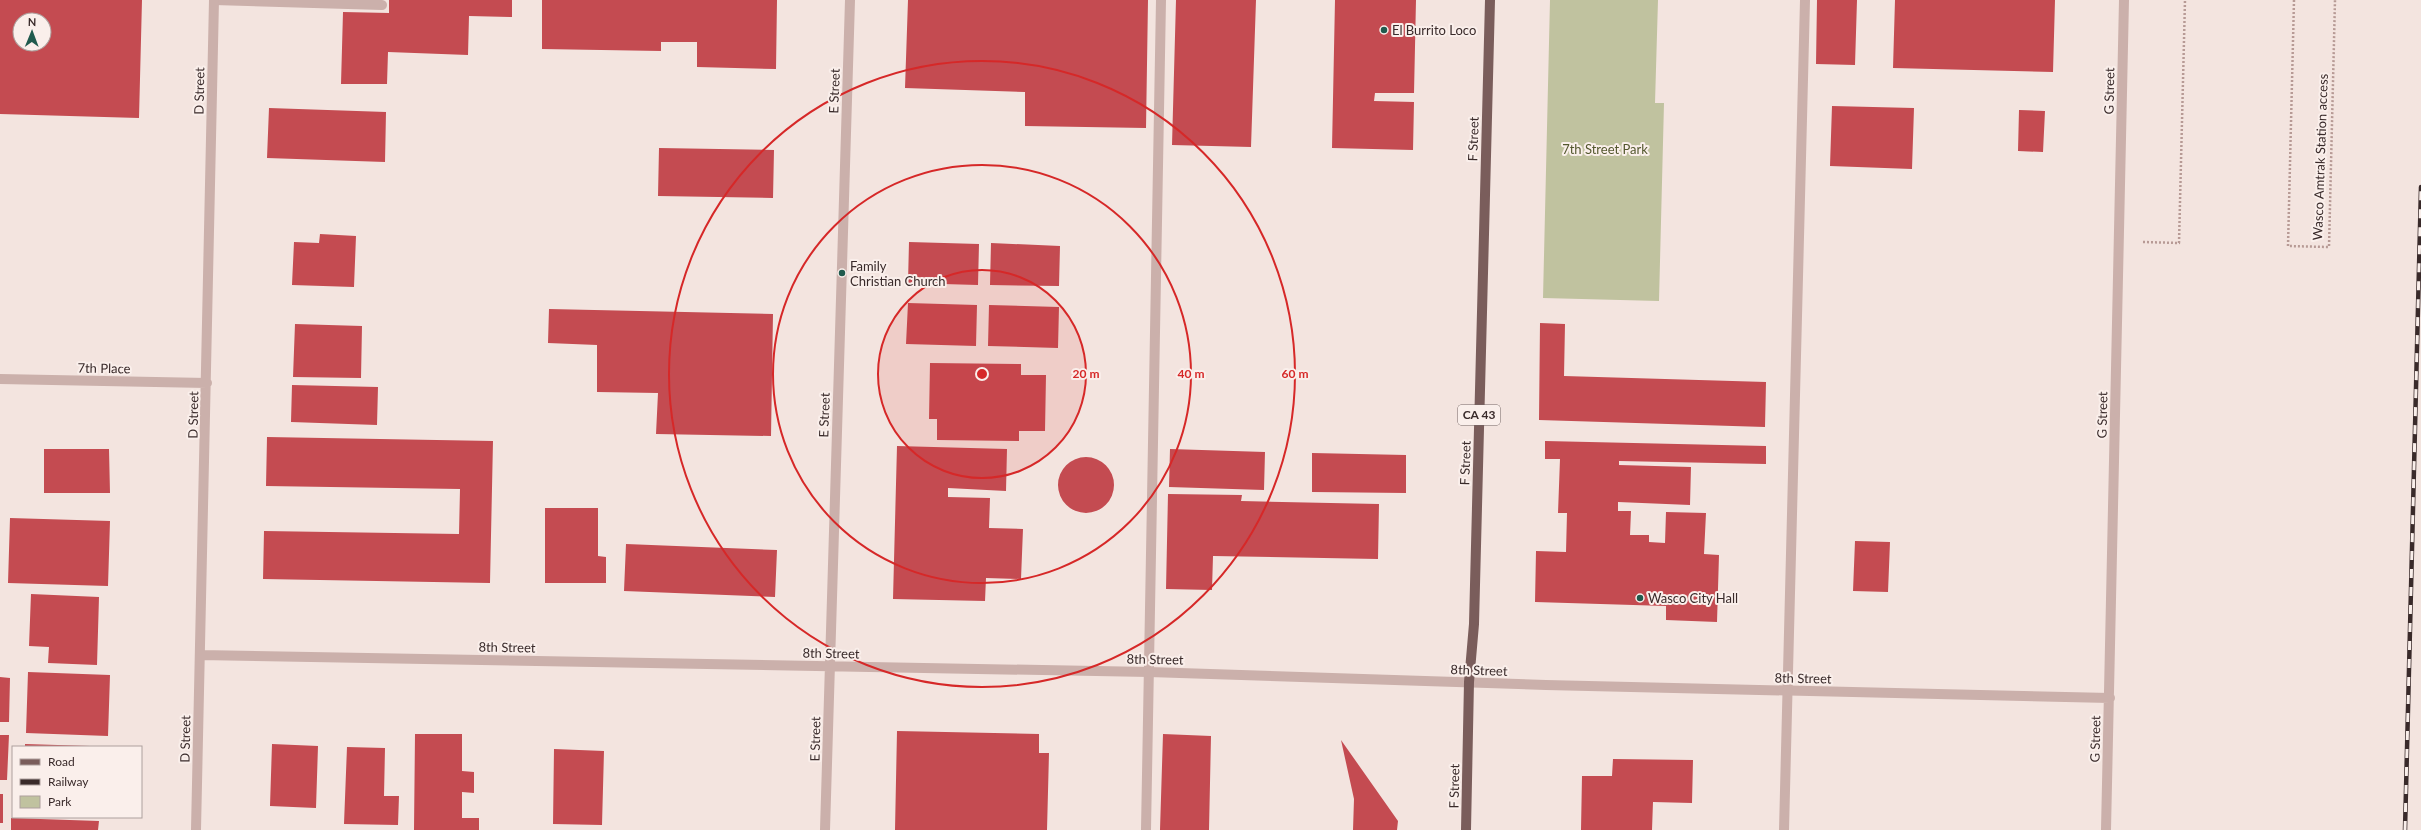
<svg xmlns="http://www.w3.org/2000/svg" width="2421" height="830" font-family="Lato,sans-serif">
  <rect width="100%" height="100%" fill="#f3e4df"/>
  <path fill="#c0c29f" d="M1550,0H1658L1655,103H1664L1659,301L1543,298Z"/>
  <path fill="#c44b51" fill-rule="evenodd" d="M0,0H142L139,118L0,114ZM20,20H44V44H20Z
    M389,0H512V17L469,16L468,55L388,52L387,84H341L343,12L389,13Z
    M542,0H777L776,69L697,67V42H661V51L542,49Z
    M908,0H1148L1146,128L1025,126V92L905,88Z
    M1176,0H1256L1251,147L1172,145Z
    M1335,0H1416L1414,93H1375L1374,101L1414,102L1413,150L1332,148Z
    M1817,0H1857L1855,65L1816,64Z
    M1895,0H2055L2053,72L1893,68Z
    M1832,106L1914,108L1912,169L1830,166Z
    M269,108L386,112L385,162L267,158Z
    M2019,110L2045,111L2043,152L2018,151Z
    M659,148L774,150L773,198L658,196Z
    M320,234L356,236L354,287L292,285L294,242L319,243Z
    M909,242L979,244L978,285L908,283Z
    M991,243L1060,246L1059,286L990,285Z
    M908,303L977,305L976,346L906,344Z
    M989,305L1059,307L1058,348L988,346Z
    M549,309L773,314L771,436L656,434L658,393L597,392V345L548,343Z
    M1540,323L1565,324L1564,376L1766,382L1765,427L1539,420Z
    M295,324L362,326L361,378L293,377Z
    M930,363L1021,364V375H1046L1045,431H1019V441L937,440V419H929Z
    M292,385L378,387L377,425L291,422Z
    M267,437L493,441L490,583L263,579L264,531L459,534L460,489L266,486Z
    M1545,441L1766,446V464L1619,461V465L1691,467L1690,505L1618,502V511H1631L1630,535H1649V542L1665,543L1666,512L1706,513L1704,554L1719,555L1717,622L1666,620V606L1535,602L1536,551L1566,552L1567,513H1558L1560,459H1545Z
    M897,446L1007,449L1006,491L948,488V497L990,498L989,528L1023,529L1021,579L986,578L985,601L893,599Z
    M44,449H109L110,493H44Z
    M1170,449L1265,452L1264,490L1169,487Z
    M1312,453L1406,455V493L1312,492Z
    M1058 485a28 28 0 1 1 56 0a28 28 0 1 1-56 0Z
    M1168,494L1242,495L1241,501L1379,504L1378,559L1213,556L1212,590L1166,589Z
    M545,508H598V556L606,557V583H545Z
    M10,518L110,521L108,586L8,583Z
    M1855,541L1890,542L1888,592L1853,591Z
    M626,544L777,550L775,597L624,591Z
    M31,594L99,597L97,665L48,663L49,647L29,646Z
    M28,672L110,675L108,736L26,733Z
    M0,677L10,678L9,722H0Z
    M897,731L1039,734V753H1049L1047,830H895Z
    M415,734H462V771L474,772V793L462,792V818H479V830H414Z
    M1163,734L1211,736L1209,830H1160Z
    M0,735H9L7,780H0Z
    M1341,740L1398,821L1397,830H1353L1354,799Z
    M25,744L90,746V747H25Z
    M272,744L318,746L316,808L270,806Z
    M347,747L385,748L384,796H399L398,825L344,824Z
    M554,749L604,751L602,825L553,824Z
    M1613,759L1693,760L1692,803L1653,802L1652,830H1581L1582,776H1612Z
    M0,794H3V823H0Z
    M11,818L99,821L98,830H11Z"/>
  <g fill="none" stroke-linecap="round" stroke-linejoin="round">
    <path stroke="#b79a95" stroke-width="2.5" stroke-dasharray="2 2" stroke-linecap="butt" d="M2294,0L2288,246L2329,247L2335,0
      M2143,242L2179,243L2185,0"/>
    <path stroke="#cbb0ab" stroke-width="10" d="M214,0L382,5
      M1146,830L1161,0
      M1784,830L1805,0"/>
    <path stroke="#cbb0ab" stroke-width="10" d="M0,379L207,383
      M200,655L1149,672L1546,685L2110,698
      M196,830L214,0
      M825,830L850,0
      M2106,830L2124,0"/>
    <path stroke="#7a5d5b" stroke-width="10" d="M1466,830L1469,682L1474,624L1490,0"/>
    <g stroke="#392a2a" stroke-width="4.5">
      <path id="rail" d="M2405,830L2421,187"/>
    </g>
    <use href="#rail" stroke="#faefeb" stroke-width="3" stroke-dasharray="9" stroke-linecap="butt"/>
  </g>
  <circle cx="982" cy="374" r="104" fill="#d62828" fill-opacity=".12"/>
  <g fill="none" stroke="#d62828" stroke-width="2">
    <circle cx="982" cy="374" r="104"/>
    <circle cx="982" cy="374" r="209"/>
    <circle cx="982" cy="374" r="313"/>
  </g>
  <g fill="#205a4d" stroke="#faefeb" stroke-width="1.5">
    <circle cx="1384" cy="30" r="4"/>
    <circle cx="842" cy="273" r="4"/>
    <circle cx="1640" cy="598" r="4"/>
  </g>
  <g text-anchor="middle" stroke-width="4" stroke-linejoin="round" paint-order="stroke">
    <rect fill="#faefeb" stroke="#736564" stroke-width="1" x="1458" y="405" width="42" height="20" rx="3"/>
    <g font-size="12" font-weight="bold" fill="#392a2a">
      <text x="1479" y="419">CA 43</text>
    </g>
    <g font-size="13" fill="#392a2a" stroke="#faefeb" text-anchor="start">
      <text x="1392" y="35">El Burrito Loco</text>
      <text x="850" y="271">Family<tspan x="850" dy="15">Christian Church</tspan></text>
      <text x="1648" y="603">Wasco City Hall</text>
    </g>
    <g font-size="13" fill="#392a2a" stroke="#faefeb">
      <text transform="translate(199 91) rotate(-89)" y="5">D Street</text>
      <text transform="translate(834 91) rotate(-88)" y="5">E Street</text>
      <text transform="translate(2109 91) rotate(-89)" y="5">G Street</text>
      <text transform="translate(1473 139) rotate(-88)" y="5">F Street</text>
      <text transform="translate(2320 157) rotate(-88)" y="5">Wasco Amtrak Station access</text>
      <text transform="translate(104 368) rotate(1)" y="5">7th Place</text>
      <text transform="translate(193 415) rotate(-89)" y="5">D Street</text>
      <text transform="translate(824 415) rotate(-88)" y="5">E Street</text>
      <text transform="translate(2102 415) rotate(-89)" y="5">G Street</text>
      <text transform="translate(1465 463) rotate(-88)" y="5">F Street</text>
      <text transform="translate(507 647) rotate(1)" y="5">8th Street</text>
      <text transform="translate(831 653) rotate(1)" y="5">8th Street</text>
      <text transform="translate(1155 659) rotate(1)" y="5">8th Street</text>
      <text transform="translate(1479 670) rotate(2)" y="5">8th Street</text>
      <text transform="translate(1803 678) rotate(1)" y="5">8th Street</text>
      <text transform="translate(185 739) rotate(-89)" y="5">D Street</text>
      <text transform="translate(815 739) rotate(-89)" y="5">E Street</text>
      <text transform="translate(2095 739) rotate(-89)" y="5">G Street</text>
      <text transform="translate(1454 786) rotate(-89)" y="5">F Street</text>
    </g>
    <g font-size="13" fill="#53572e" stroke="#faefeb">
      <text x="1605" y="154">7th Street Park</text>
    </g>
  </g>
  <circle cx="982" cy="374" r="6" fill="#d62828" stroke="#faefeb" stroke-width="2"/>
  <g font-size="12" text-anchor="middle" font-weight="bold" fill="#d62828" stroke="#faefeb" stroke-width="4" stroke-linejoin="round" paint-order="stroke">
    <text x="1086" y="378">20 m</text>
    <text x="1191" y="378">40 m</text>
    <text x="1295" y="378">60 m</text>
  </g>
  <rect x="12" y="746" width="130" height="72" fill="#faefeb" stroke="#ada09e"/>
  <rect x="20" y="759" width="20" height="6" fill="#7a5d5b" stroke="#ada09e"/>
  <text x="48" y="766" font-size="12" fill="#392a2a">Road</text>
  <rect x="20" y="779" width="20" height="6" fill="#392a2a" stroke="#ada09e"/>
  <text x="48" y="786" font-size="12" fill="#392a2a">Railway</text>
  <rect x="20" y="796" width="20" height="12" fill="#c0c29f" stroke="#ada09e"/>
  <text x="48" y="806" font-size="12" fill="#392a2a">Park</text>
  <g transform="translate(32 32) rotate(1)"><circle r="19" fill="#faefeb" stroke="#ada09e"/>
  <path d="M0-3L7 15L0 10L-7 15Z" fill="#205a4d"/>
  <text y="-6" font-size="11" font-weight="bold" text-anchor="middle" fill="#392a2a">N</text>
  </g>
</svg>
